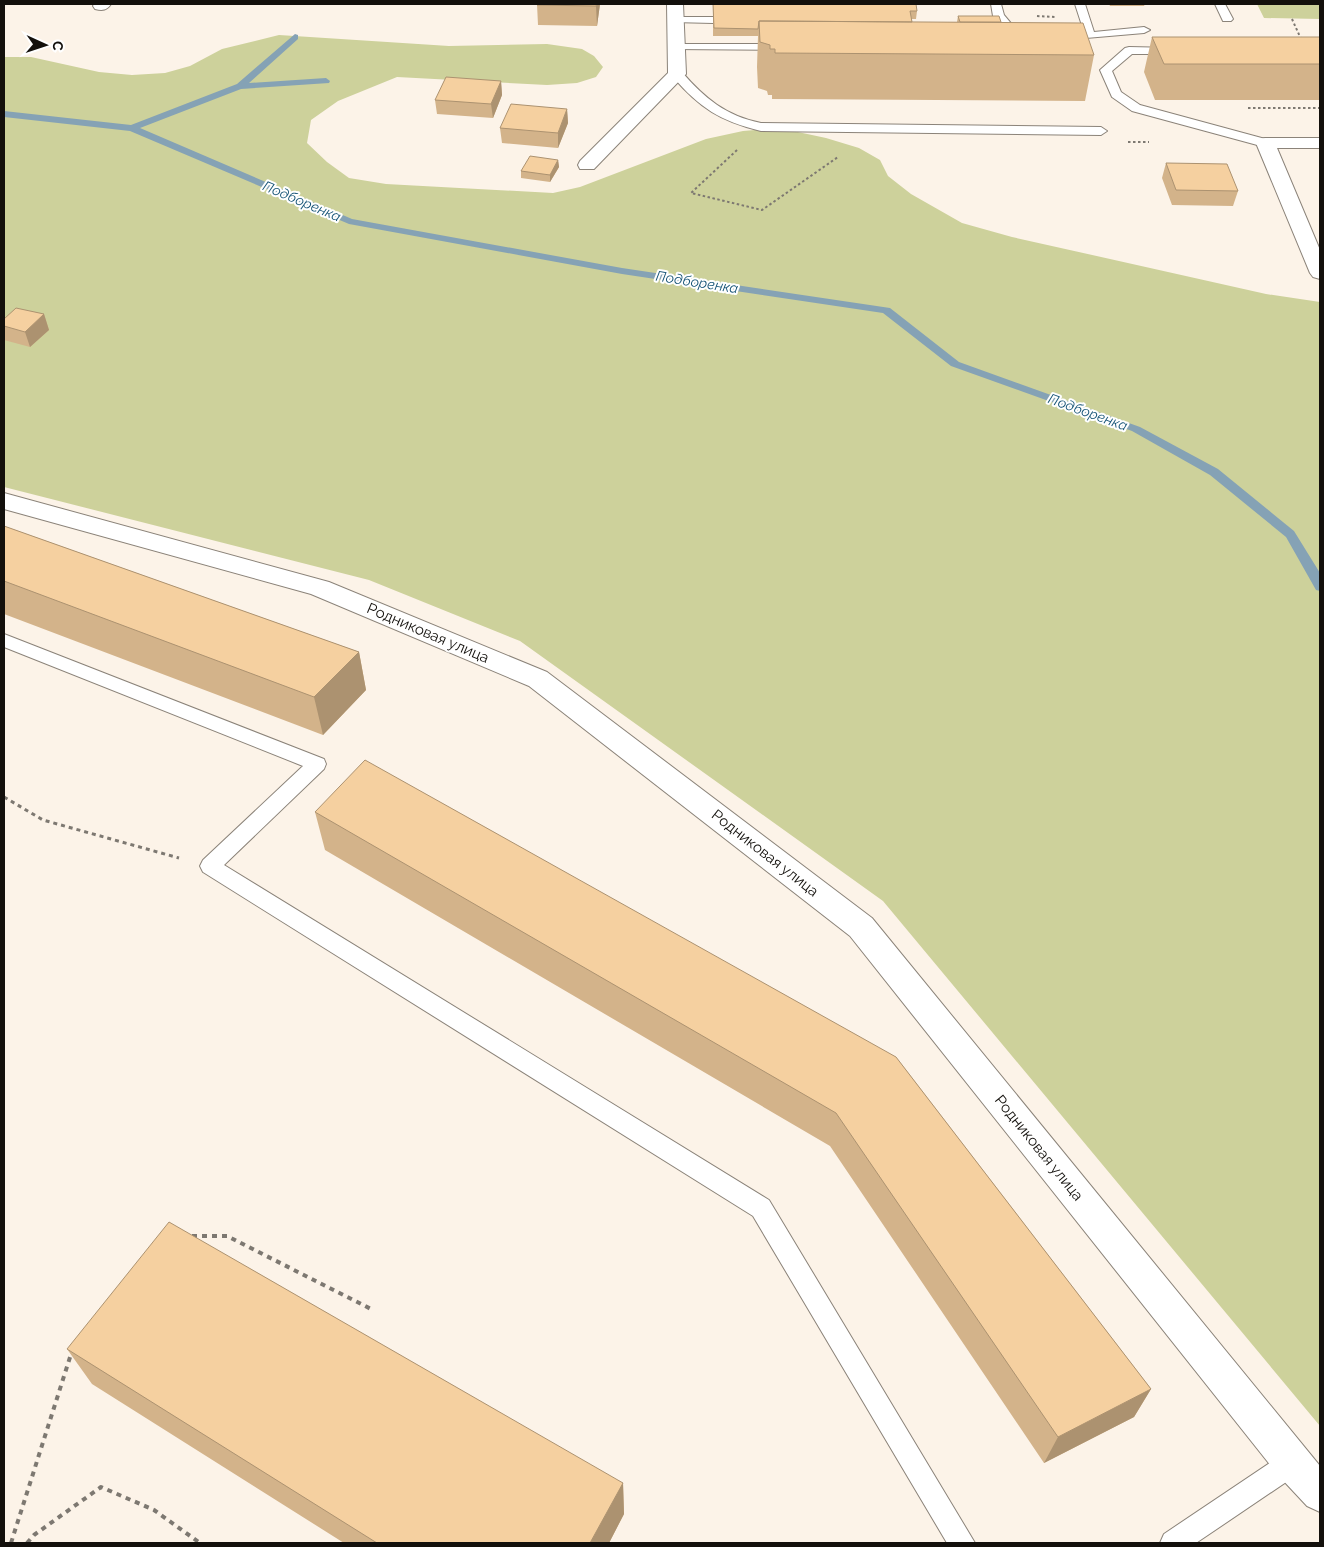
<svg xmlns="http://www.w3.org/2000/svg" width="1324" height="1547" font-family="Raleway,sans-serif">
  <rect width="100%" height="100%" fill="#fcf3e8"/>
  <path fill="#cdd19b" d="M1257,4H1320V19L1264,18Z
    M279,35L449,46L547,44L582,49L594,56L603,67L596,77L577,83L547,85L397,77L338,101L311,120L307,143L327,162L349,178L386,184L553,193L580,187L706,139L743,131L779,128L826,138L859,148L880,160L888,176L911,194L962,223L1012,237L1266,294L1320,302V1426L883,901L520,641L369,580L4,487V57H31L99,72L132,75L165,73L190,66L222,49Z"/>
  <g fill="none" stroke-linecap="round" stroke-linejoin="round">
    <path fill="#85a2b5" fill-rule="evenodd" d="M295,34L298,35V39L249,83L326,78L330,81L329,83L241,89L140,128L352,219L622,268L890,308L959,362L1140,427L1218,469L1294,531L1320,573V591L1316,590L1286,537L1210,475L1132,431L951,366L883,313L622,274L349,224L130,131L4,117V111L131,125L237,84Z"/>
    <g stroke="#8b8379" stroke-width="2">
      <path id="service" d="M991,4H1001L1004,15L1025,40V44H1017L993,16Z
        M1075,4H1085L1094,32L1144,27L1150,30L1144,33L1086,38Z
        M1215,4H1225L1233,19L1231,21H1223Z
        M676,17H713L719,20L713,23L672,22V18Z
        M677,44H783L789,47L783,50L673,49L671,47Z
        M1129,47L1174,48L1180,51L1174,54H1132L1112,71L1121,92L1140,105L1269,140L1271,143L1269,146H1261L1132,111L1112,97L1100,70L1125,48Z
        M677,70L681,71C704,98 726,116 761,123L1101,127L1107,131L1101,135L761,131C720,121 700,108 673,77L671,74Z
        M4,634L324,759L326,764L324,769L224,865L769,1200L975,1543H947L753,1216L203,872L200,866L203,860L303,766L4,647Z
        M1292,1450L1301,1454L1305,1463L1301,1472L1196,1543H1160L1164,1534L1283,1454Z"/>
    </g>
    <g stroke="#8b8379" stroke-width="2">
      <path id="minor" d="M94,4H111C107,10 103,11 95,9L93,6Z
        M667,4H683L686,74L594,169H580L578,165L580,161L668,73Z
        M1265,138H1320V148H1277L1320,250V279L1313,277L1310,273L1256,143L1259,139Z
        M4,493L329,582L547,672L872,918L1320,1466V1512L1307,1506L1279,1476L850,936L529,686L311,594L4,509Z"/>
    </g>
    <path stroke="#7d7871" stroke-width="2" stroke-dasharray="2.5 2.5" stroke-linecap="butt" d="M1037,16L1055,17
      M1292,19L1301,39
      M1248,108H1320
      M1128,142H1149
      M737,150L691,193L762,210L838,157"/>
    <path stroke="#7d7871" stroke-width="3" stroke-dasharray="4 4" stroke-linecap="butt" d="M4,797L43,820L179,858"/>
    <path stroke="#7d7871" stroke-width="4" stroke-dasharray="5 5" stroke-linecap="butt" d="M192,1236H227L371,1309
      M11,1543L72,1351
      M27,1543L34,1535L101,1487L154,1510L200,1543"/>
    <use href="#service" fill="#fff" fill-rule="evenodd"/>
    <use href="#minor" fill="#fff" fill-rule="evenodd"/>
  </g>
  <path fill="#d3b38a" d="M537,4H600L597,26L538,25Z
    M713,4L917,11L916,19H911L912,22H957L958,16L1001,22L1094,55L1085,101L772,99V95H768L767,91L758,88L757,67L758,36H713Z
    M1109,4H1145L1144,6H1110Z
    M1152,37L1320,64V100H1155L1144,72Z
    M501,81L502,95L493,118L437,114L435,100Z
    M567,109L568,123L558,148L502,143L500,128Z
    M558,160L559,167L550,182L521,178V171Z
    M1166,163L1238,191L1233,206L1172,205L1162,178Z
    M44,314L49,330L30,347L4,340V319Z
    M4,526L359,652L366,690L323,735L4,614Z
    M315,812L896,1057L1151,1389L1134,1417L1044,1463L830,1146L325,850Z
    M67,1349L623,1483L624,1514L609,1543H344L92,1384Z"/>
  <path fill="#ac9270" d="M597,4H600L597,26L596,6Z
    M501,81L502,95L493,118L491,104Z
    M567,109L568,123L558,148V133Z
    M558,160L559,167L550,182V175Z
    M44,314L49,330L30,347L25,332Z
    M359,652L366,690L323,735L314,697Z
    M1151,1389L1134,1417L1044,1463L1058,1437Z
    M623,1483L624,1514L609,1543H590Z"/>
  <path fill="#f5d0a0" stroke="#ac9270" d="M537,4H597L596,6L537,5Z
    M713,4H916L917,11H910L912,22L759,21L758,29L714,28Z
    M958,16H999L1001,22H960Z
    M759,21L1083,23L1094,55L775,53V49H770V45L760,42Z
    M1152,37H1320V64H1164Z
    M446,77L501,81L491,104L435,100Z
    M511,104L567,109L558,133L500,128Z
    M530,156L558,160L550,175L521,171Z
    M1166,163L1227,164L1238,191L1176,190Z
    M16,308L44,314L25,332L4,326V319Z
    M4,526L359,652L314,697L4,581Z
    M365,760L896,1057L1151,1389L1058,1437L836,1113L315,812Z
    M169,1222L623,1483L590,1543H377L67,1349Z"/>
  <g text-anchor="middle" stroke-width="4" stroke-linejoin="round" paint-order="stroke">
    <g font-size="14" font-style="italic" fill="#155376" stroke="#fff">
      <text transform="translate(302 201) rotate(23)" y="5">Подборенка</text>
      <text transform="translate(697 282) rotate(9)" y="5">Подборенка</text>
      <text transform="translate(1088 412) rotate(20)" y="5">Подборенка</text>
    </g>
    <g font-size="15" fill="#13100c" stroke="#fff">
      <text transform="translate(428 633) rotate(23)" y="5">Родниковая улица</text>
      <text transform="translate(765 853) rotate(38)" y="5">Родниковая улица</text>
      <text transform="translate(1039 1148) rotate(51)" y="5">Родниковая улица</text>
    </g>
  </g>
  <rect width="1324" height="1547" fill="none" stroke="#13100c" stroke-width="10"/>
  <g transform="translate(45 45) rotate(93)" stroke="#ffffff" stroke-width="4" paint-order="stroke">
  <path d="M0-4L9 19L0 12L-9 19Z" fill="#13100c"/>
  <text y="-8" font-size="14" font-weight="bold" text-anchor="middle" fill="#13100c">С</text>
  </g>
</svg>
